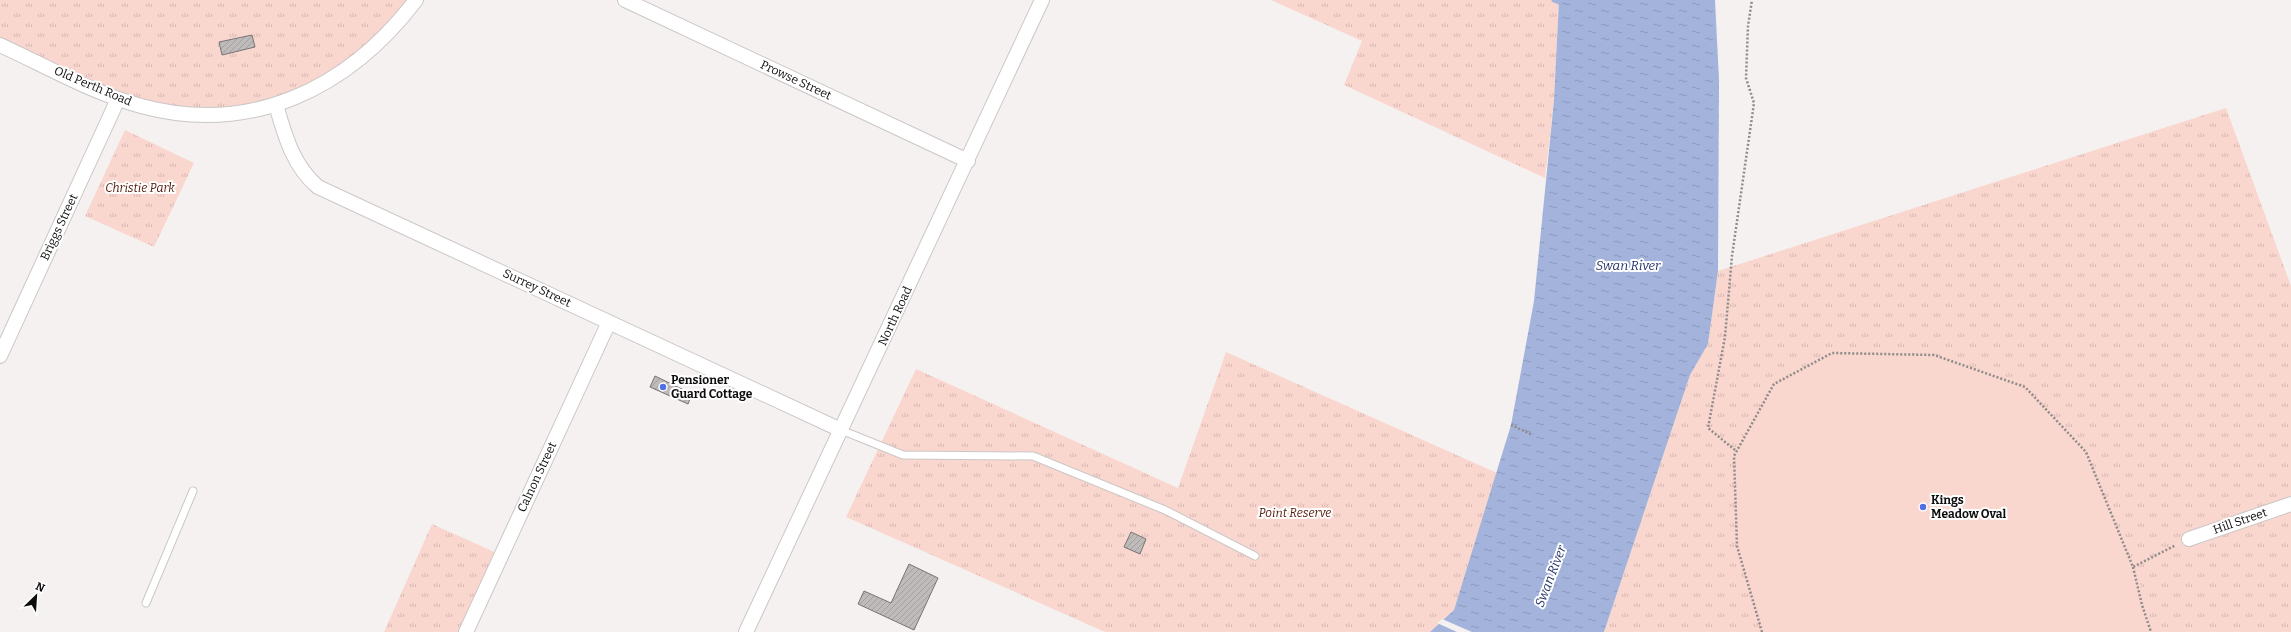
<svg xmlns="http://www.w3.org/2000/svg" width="2291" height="632" font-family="Bitter,serif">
  <defs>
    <pattern id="grass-tufts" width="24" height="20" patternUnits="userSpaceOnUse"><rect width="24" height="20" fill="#fad7ce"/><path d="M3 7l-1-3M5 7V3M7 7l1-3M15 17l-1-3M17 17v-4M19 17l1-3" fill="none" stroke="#d5b7b0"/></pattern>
    <pattern id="water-ripples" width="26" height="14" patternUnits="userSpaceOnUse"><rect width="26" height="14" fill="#a3b3dc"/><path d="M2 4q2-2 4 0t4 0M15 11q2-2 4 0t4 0" fill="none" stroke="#8b99bc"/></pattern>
    <pattern id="building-hatch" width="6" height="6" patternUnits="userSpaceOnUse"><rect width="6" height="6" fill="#bfbbba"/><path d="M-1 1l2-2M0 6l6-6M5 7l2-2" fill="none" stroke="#a3a09f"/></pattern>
  </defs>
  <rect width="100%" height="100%" fill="#f5f1f0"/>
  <path fill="url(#grass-tufts)" d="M0,0H416L383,40L276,105L166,111L0,45Z
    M1271,0H1559L1554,100L1545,178L1344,85L1362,41Z
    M2226,108L2291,286V632H1604L1690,375L1708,344L1718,271Z
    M125,130L194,163L154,247L85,216Z
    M1226,352L1497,473L1454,610L1430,632H1105L846,517L916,369L1178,488Z
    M432,524L501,555L466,632H384Z"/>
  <path fill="#fad7ce" d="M1832,353L1934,355L2025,387L2086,452L2144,594L2152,632H1762L1741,559L1735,450L1774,384Z"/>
  <path fill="url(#water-ripples)" d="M1559,0H1715L1719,80L1718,271L1708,344L1690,375L1604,632H1430L1454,610L1511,425L1534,301L1554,100Z"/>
  <path fill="#f5f1f0" d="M1442,619L1472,632H1457L1437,623Z"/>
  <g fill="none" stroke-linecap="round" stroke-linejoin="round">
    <path stroke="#a3b3dc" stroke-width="5" d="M1554,0L1559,2"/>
  </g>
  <path fill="url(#building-hatch)" stroke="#777473" d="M252,35L255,47L222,55L219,42Z
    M655,376L692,394L688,404L650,387Z
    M1131,532L1146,539L1140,554L1124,547Z
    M909,564L938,578L914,630L858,604L864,591L891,603Z"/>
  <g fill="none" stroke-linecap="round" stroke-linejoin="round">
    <g stroke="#cbc7c6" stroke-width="9">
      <path id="service" d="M841,430L903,455L1033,456L1165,510L1255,556
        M146,603L193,491"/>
    </g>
    <g stroke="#cbc7c6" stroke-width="16">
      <path id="minor" d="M625,0L968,161
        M0,45C46,66 92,93 141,106C252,136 349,88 416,0
        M276,105C285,136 293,166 318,187L841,430
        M0,356L118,99
        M2189,539L2291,504
        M466,632L609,322
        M746,632L1042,0"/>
    </g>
    <path stroke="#8e8b8b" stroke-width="2.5" stroke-dasharray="2 2" stroke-linecap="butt" d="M1511,425L1533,435
      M1735,450L1708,428L1725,337L1732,256L1754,103L1746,78L1748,26L1752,0
      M2133,567L2142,605L2151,632
      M1762,632L1737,546L1734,456L1774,384L1832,353L1934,355L2025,387L2086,452L2133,567L2176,545"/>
    <use href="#service" stroke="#fff" stroke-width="7"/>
    <use href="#minor" stroke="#fff" stroke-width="14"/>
  </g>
  <g fill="#5070e4" stroke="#fff" stroke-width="1.5">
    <circle cx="663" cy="387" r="4"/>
    <circle cx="1923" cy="507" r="4"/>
  </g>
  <g text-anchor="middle" stroke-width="4" stroke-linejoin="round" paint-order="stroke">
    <g font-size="12" fill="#0f0e0e" stroke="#fff">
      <text transform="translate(796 80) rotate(25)" y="4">Prowse Street</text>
      <text transform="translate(93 86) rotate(23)" y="4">Old Perth Road</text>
      <text transform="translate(59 227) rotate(-65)" y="4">Briggs Street</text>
      <text transform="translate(537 288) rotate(25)" y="4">Surrey Street</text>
      <text transform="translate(895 316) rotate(-65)" y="4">North Road</text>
      <text transform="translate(537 477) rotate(-65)" y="4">Calnon Street</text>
      <text transform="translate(2240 521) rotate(-19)" y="4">Hill Street</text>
    </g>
    <g font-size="12" font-style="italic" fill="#511607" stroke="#fff">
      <text x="140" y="192">Christie Park</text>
      <text x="1295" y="517">Point Reserve</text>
    </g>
    <g font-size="12" font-weight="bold" fill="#0f0e0e" stroke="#fff" text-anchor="start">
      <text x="671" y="384">Pensioner<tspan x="671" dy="14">Guard Cottage</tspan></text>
      <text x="1931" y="504">Kings<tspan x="1931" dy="14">Meadow Oval</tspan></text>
    </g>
    <g font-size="13" font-style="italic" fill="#253468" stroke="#fff">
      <text x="1628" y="270">Swan River</text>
      <text transform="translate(1550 576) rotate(-69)" y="5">Swan River</text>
    </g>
  </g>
  <g transform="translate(36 596) rotate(25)" stroke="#ffffff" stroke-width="3" paint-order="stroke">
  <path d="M0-3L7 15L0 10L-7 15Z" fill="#0f0e0e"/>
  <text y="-6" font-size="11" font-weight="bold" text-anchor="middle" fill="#0f0e0e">N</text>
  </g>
</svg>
